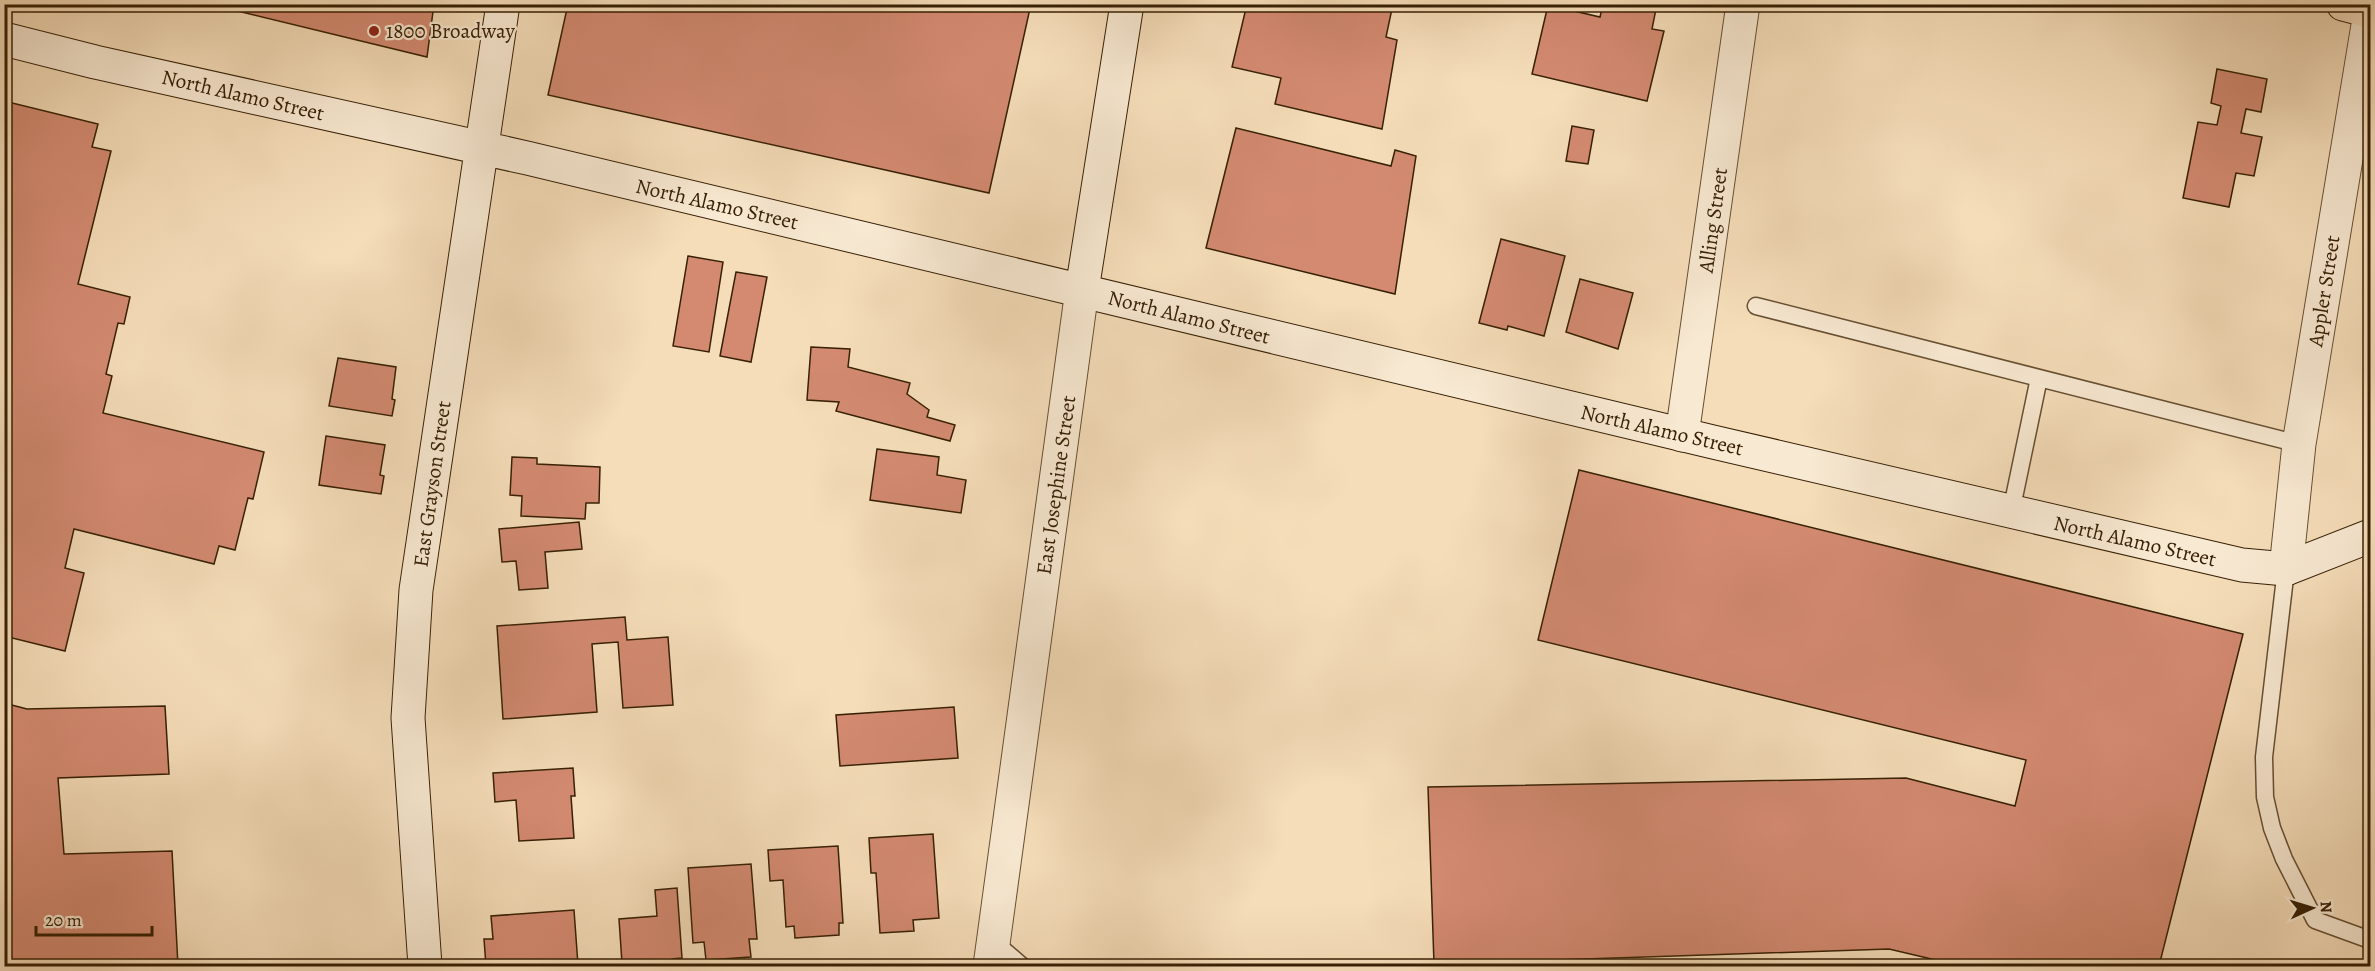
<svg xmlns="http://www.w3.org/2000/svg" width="2375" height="971" font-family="Alegreya,serif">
  <rect width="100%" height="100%" fill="#f5ddb9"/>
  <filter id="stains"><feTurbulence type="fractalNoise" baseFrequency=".00333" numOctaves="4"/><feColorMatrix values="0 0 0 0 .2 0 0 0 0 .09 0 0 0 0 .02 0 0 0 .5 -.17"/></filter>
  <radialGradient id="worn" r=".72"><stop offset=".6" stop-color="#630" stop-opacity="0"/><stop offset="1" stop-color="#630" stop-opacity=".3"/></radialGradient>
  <path fill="#d38a71" stroke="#372005" stroke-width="1.5" d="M209,4H434L427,57Z
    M568,4H1031L989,193L548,95Z
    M1247,4H1393L1386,37L1397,40L1382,129L1275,104L1281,78L1232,67Z
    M1603,4H1657L1652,29L1664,31L1647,101L1532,74L1548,5L1600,17Z
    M2217,69L2267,79L2261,112L2246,109L2241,133L2262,137L2254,176L2236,173L2229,207L2183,198L2198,122L2217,125L2221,106L2211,103Z
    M4,101L98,124L92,147L111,151L78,284L130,297L124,324L118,323L106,374L112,376L103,413L264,452L253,499L248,498L235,550L219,546L214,564L74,529L65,568L84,573L65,651L4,636Z
    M1572,126L1594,130L1588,164L1566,161Z
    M1236,128L1391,166L1395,150L1416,156L1395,294L1206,248Z
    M1501,239L1565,256L1544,336L1508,326L1507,330L1479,323Z
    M688,256L723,262L709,352L673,346Z
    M736,272L767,277L751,362L720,356Z
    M1580,279L1633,293L1618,349L1566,332Z
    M811,347L850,349L848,367L910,383L907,394L929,410L927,417L955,425L950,441L836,411L839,402L807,400Z
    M338,358L396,367L392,399L395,400L392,416L329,406Z
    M326,436L385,445L380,475L384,476L381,494L319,485Z
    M877,449L939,457L937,475L966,480L961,513L870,500Z
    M512,457L537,458V464L600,467L599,503H586L585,519L521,516L522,496L510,495Z
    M1579,470L2243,634L2159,966H1961L1889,949L1434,964L1428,787L1906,778L2015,806L2026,760L1538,640Z
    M579,522L582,549L545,552L548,588L519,590L516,561L502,562L499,529Z
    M625,617L627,640L668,637L673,705L623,708L618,642L592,644L597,712L503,719L497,626Z
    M4,703L27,709L165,706L169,774L58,778L64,854L172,851L178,966H4Z
    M954,707L958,758L840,766L836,715Z
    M573,768L575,796H571L574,838L519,841L516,800L495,802L493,773Z
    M933,834L939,918L913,920L914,931L880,933L876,873H871L869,838Z
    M838,846L843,923H839V935L795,938L794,926L786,927L783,880L770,881L768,850Z
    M751,864L757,939H749L751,957L706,960L704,942L693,943L688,868Z
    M677,888L682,958L672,959L673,966H636L635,962L622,963L619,919L657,916L655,890Z
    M574,910L578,965L486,966L484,939H493L491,916Z"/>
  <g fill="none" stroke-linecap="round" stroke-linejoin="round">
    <g stroke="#664f32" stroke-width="19">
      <path id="lane" d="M1756,306L2299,444
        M2011,512L2039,378
        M2286,569L2264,757L2265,797L2272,828L2284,859L2315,920L2370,940
        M994,942L1022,966"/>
    </g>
    <g stroke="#664f32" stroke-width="35">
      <path id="street" d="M1682,435L1743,4
        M2286,569L2299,444L2370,13
        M990,966L1082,290"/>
    </g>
    <g stroke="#372005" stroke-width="35">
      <path id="secondary" d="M4,39L95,62L527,158L1713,442L2242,565L2286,569L2370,536
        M1082,290L1127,4
        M425,966L408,718L416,590L503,4"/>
    </g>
    <g stroke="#372005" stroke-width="35">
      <path id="primary" d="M2343,4L2370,11"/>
    </g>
    <use href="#lane" stroke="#f8e9d2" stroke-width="16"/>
    <use href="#street" stroke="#f8e9d2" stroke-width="33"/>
    <use href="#secondary" stroke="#f8e9d2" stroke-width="33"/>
    <use href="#primary" stroke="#f5ddb9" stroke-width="33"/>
  </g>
  <circle fill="#8f2418" stroke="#f8e9d2" stroke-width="2" cx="374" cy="31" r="6"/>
  <g text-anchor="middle" stroke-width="4.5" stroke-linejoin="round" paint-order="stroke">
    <g font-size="21" fill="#372005" stroke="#f8e9d2" text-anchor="start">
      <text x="386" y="38">1800 Broadway</text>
    </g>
    <g font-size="21" fill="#372005" stroke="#f8e9d2">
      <text transform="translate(243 95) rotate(13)" y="7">North Alamo Street</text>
      <text transform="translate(717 204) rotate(13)" y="7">North Alamo Street</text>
      <text transform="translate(1713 220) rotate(-82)" y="7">Alling Street</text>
      <text transform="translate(2324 291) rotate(-81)" y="7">Appler Street</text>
      <text transform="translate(1189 317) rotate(14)" y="7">North Alamo Street</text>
      <text transform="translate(1662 430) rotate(13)" y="7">North Alamo Street</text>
      <text transform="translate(432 484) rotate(-82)" y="7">East Grayson Street</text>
      <text transform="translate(1056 485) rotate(-82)" y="7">East Josephine Street</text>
      <text transform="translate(2135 541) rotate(13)" y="7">North Alamo Street</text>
    </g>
  </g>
  <rect width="2375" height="971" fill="none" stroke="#f5ddb9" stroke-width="24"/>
  <rect x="6" y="6" width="2363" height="959" fill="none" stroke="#372005" stroke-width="3"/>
  <rect x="12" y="12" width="2351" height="947" fill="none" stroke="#372005" stroke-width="1.5"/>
  <g transform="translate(2312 908) rotate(86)" stroke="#f8e9d2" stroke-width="4.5" paint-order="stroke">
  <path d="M0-4.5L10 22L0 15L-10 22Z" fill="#372005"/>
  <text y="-9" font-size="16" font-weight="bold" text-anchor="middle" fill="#372005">N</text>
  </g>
  <path d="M36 926v9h116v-9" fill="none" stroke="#372005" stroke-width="3"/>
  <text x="45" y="926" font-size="18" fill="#372005" stroke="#f8e9d2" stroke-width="4.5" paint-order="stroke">20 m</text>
  <rect width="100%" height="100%" filter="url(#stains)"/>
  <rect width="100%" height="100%" fill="url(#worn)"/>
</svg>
